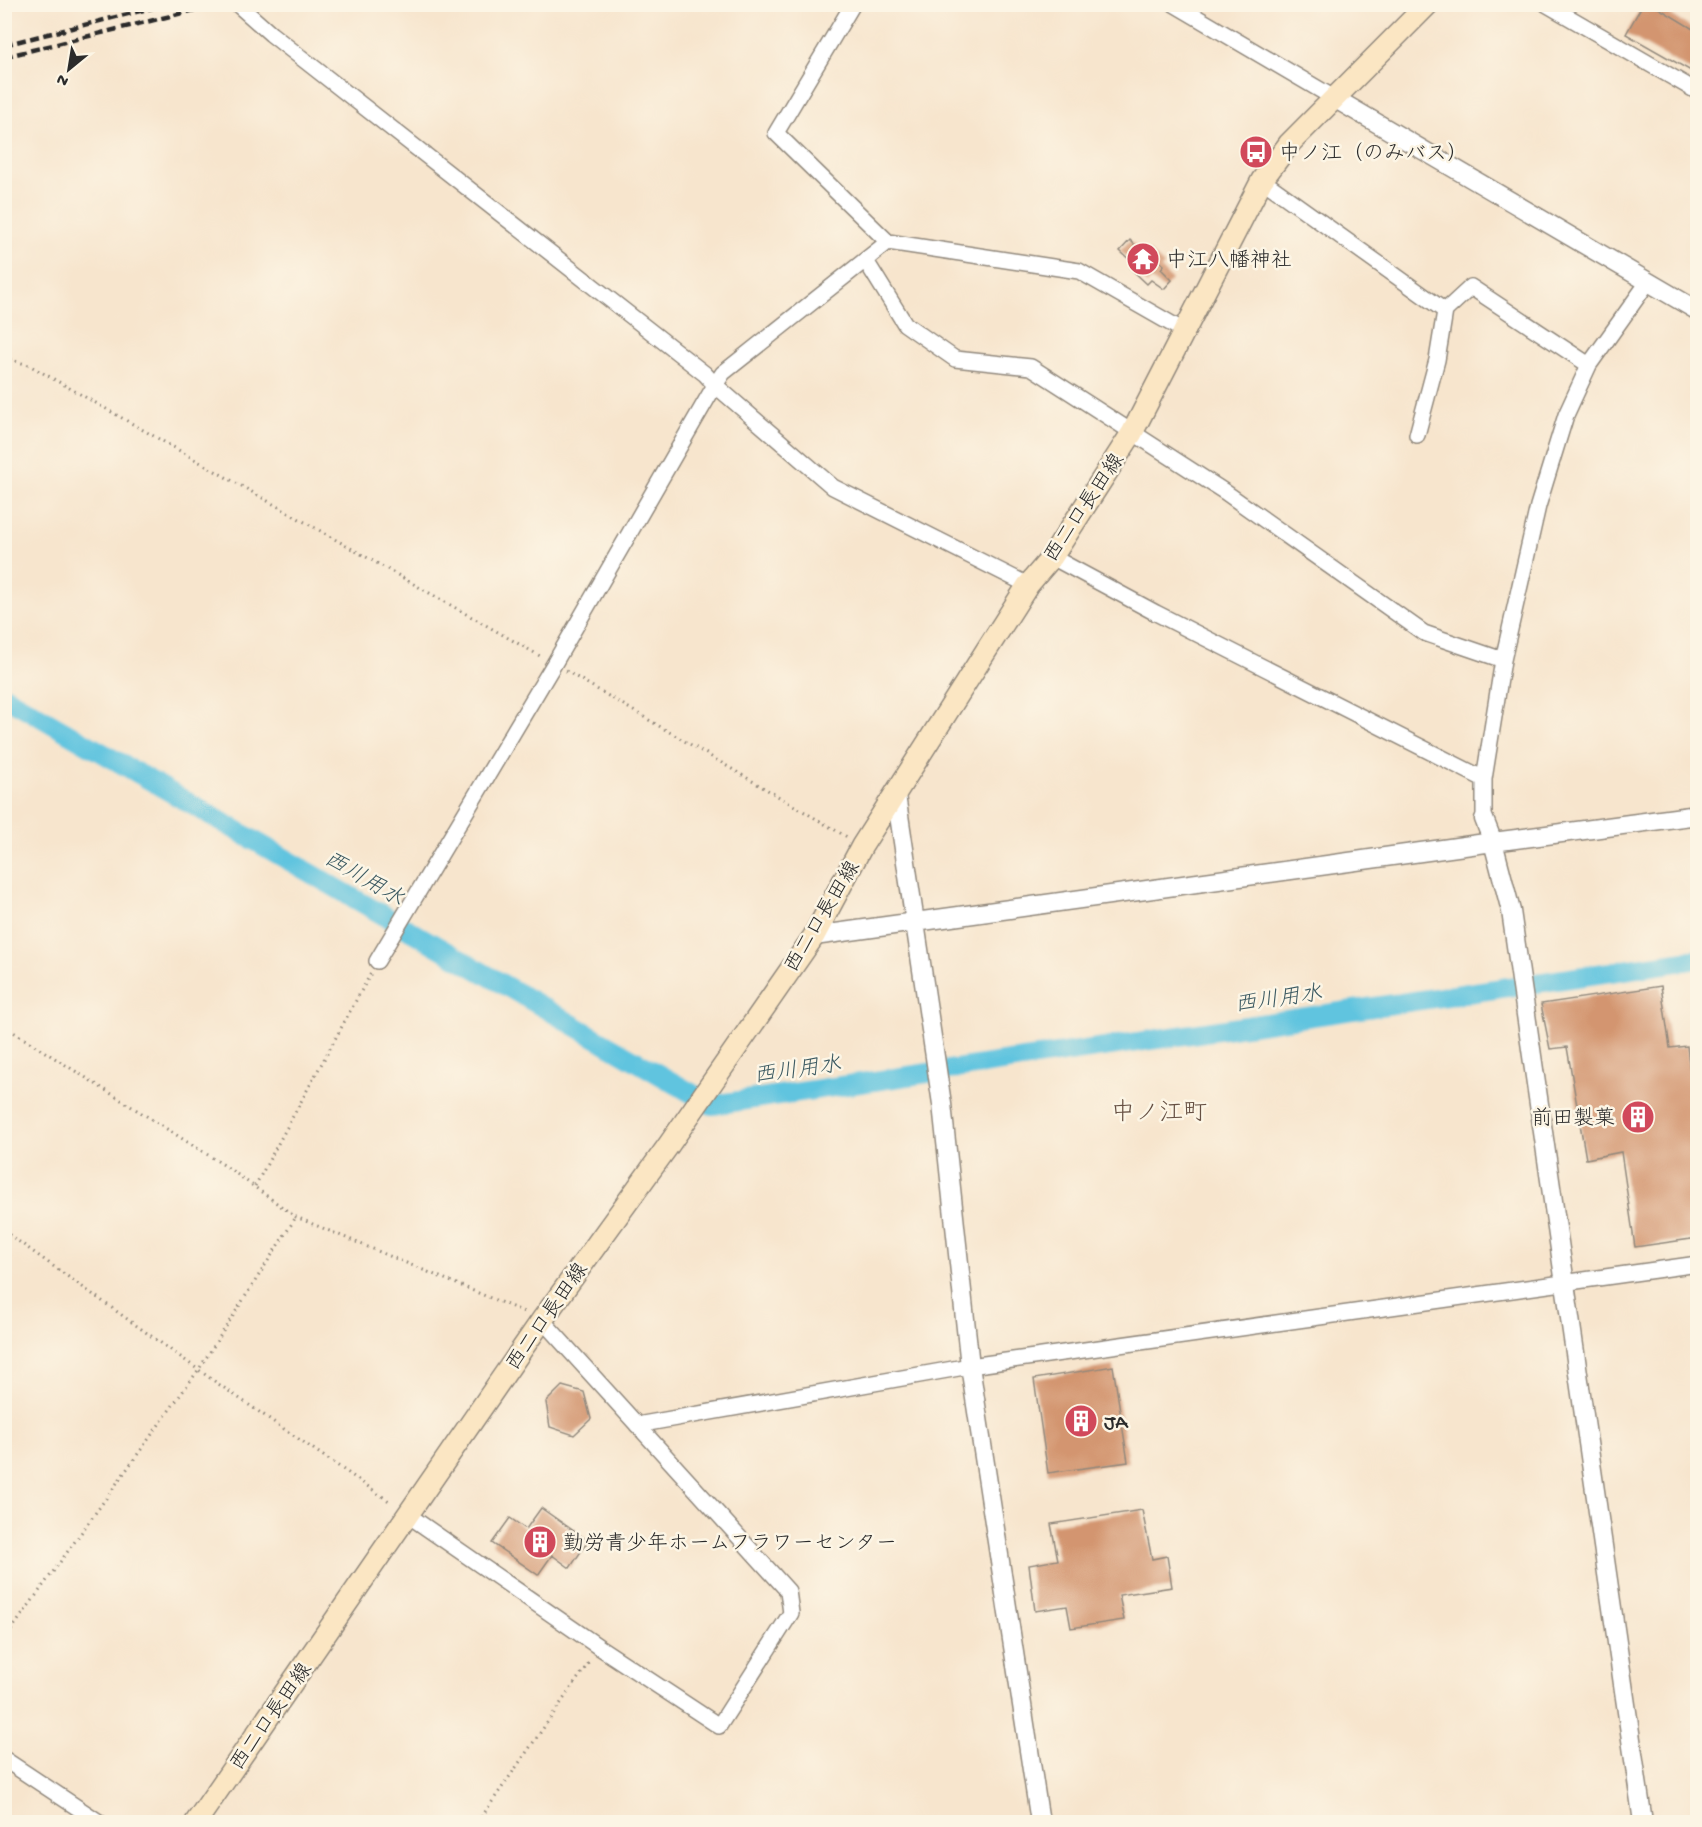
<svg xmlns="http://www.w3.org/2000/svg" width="1702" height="1827" font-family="'Gochi Hand','Klee One',sans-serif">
  <rect width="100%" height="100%" fill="#fcf5e5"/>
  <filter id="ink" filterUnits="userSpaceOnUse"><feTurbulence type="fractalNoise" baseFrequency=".0167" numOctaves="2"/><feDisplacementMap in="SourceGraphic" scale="12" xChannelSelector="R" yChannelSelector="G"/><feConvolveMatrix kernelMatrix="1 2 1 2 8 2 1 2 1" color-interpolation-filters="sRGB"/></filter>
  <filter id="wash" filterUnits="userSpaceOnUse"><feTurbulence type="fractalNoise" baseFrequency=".008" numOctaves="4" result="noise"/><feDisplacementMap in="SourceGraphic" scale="24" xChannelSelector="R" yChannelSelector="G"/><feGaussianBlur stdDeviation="1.35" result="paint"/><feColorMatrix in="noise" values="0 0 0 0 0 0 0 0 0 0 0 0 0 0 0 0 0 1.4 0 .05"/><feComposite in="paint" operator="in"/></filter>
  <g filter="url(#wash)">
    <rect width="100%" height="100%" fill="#f7e5cd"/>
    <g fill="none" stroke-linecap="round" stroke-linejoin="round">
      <path stroke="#61c4df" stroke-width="20" d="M4,696L712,1105L1698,959"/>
    </g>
    <g id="blocks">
      <path fill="#d39570" d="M1643,4H1652L1698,32V75L1626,34Z
        M1130,240L1144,254L1148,250L1164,265L1161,269L1172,280L1164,289L1151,280L1147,284L1130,268L1134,264L1120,251Z
        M1661,986L1670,1048L1687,1046L1691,1081L1698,1080V1238L1635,1247L1621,1152L1586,1159L1567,1047L1550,1049L1541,1004Z
        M1113,1366L1128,1462L1048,1473L1034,1379Z
        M562,1386L584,1392L591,1419L574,1435L550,1427L546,1402Z
        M541,1508L588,1541L570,1568L552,1555L538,1575L492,1543L510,1518L526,1529Z
        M1142,1510L1152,1559L1167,1556L1172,1587L1119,1595L1124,1620L1071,1628L1067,1606L1035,1611L1029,1565L1058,1560L1051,1524Z"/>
    </g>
  </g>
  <g filter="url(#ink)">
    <use href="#blocks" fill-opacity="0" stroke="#91887c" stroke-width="1.5"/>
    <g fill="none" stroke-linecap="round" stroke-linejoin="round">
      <g stroke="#91887c" stroke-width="18">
        <path id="minor" d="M237,4L271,34L705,374L715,385L833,487L1028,585
          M1174,4L1334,98
          M1546,4L1698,92
          M1262,180L1445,311L1471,287L1589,365
          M888,242L1079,271L1184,331
          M866,261L905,324L955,359L1031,367L1225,492L1424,633L1503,660
          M1417,435L1437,360L1445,311
          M1052,557L1156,613L1484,779
          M1484,819V779L1503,660L1538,506L1566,415L1589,365L1648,282
          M377,961L554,664L715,385L723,373L888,242L776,133L853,4
          M637,1425L970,1366L1698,1264
          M408,1515L599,1647L719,1726L791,1613L788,1591L542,1320
          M4,1759L99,1822"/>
      </g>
      <g stroke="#91887c" stroke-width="21">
        <path id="tertiary" d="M1334,98L1698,311
          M896,795L942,1104L970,1366L1040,1822
          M1484,819L1493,842L1698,815
          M814,936L1493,842L1511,911L1643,1822"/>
      </g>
      <g stroke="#91887c" stroke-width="24">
        <path id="secondary" d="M196,1822L542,1320L668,1146L814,936L862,846L1028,585L1052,557L1132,433L1262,180L1289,144L1428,4"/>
      </g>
      <path stroke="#91887c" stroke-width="3" stroke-dasharray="1.5 4.5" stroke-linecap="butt" d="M4,358L29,365L540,656
        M566,671L847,837
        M4,1026L227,1167L296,1217L524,1312
        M255,1186L371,973
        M4,1231L217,1383L392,1503
        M4,1640L199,1369L296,1217
        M478,1822L590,1661"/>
      <use href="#minor" stroke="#fff" stroke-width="15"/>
      <use href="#tertiary" stroke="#fff" stroke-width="18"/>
      <use href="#secondary" stroke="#fbe6c3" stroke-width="21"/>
      <path stroke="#2b2b2b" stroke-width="4.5" stroke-dasharray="9 4.5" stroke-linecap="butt" d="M4,45L168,4
        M4,57L219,4"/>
    </g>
  </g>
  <defs>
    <g id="bus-disc" transform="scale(1.725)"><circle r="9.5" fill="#d1495b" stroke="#fcf5e5"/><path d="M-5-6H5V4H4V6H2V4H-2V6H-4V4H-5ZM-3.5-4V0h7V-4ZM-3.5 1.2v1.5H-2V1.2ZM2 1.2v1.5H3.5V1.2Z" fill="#fff"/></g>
    <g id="temple-disc" transform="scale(1.725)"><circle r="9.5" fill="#d1495b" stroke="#fcf5e5"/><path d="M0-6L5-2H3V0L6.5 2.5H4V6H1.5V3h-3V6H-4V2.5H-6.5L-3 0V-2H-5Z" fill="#fff"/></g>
    <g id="building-disc" transform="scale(1.725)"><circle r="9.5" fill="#d1495b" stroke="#fcf5e5"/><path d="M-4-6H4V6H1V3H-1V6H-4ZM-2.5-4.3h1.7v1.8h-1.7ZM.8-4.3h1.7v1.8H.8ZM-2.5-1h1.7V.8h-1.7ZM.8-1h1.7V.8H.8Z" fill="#fff"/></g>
  </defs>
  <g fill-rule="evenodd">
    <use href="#bus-disc" x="1256" y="152"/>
    <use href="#temple-disc" x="1143" y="259"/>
    <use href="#building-disc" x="1638" y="1117"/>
    <use href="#building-disc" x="1081" y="1421"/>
    <use href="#building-disc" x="540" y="1542"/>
  </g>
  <g text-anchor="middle" stroke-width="5" stroke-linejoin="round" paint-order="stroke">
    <g font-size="21" fill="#2b2b2b" stroke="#fcf5e5" text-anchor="start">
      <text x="1279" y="159">中ノ江（のみバス）</text>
      <text x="1166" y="266">中江八幡神社</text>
      <text x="1615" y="1124" text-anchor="end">前田製菓</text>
      <text x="1104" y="1428">JA</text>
      <text x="563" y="1549">勤労青少年ホームフラワーセンター</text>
    </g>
    <g font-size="21" fill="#2b2b2b" stroke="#fcf5e5">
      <text transform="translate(1083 507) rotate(-56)" y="7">西二口長田線</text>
      <text transform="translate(821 916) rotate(-59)" y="7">西二口長田線</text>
      <text transform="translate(546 1316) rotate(-55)" y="7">西二口長田線</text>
      <text transform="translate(270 1716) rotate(-55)" y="7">西二口長田線</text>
    </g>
    <g font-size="22" font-style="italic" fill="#3b5961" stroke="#fcf5e5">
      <text transform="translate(365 877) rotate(30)" y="8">西川用水</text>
      <text transform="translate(1278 997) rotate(-8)" y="8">西川用水</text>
      <text transform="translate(797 1068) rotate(-8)" y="8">西川用水</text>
    </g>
    <g font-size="24" fill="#665043" stroke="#fcf5e5">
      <text x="1159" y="1119">中ノ江町</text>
    </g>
  </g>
  <rect width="1702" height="1827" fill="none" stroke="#fcf5e5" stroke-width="24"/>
  <g transform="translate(69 69) rotate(210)" stroke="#fcf5e5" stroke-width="4.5" paint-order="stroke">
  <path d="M0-4.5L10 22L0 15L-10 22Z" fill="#2b2b2b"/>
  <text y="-9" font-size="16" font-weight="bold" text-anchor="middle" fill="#2b2b2b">N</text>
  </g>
</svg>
